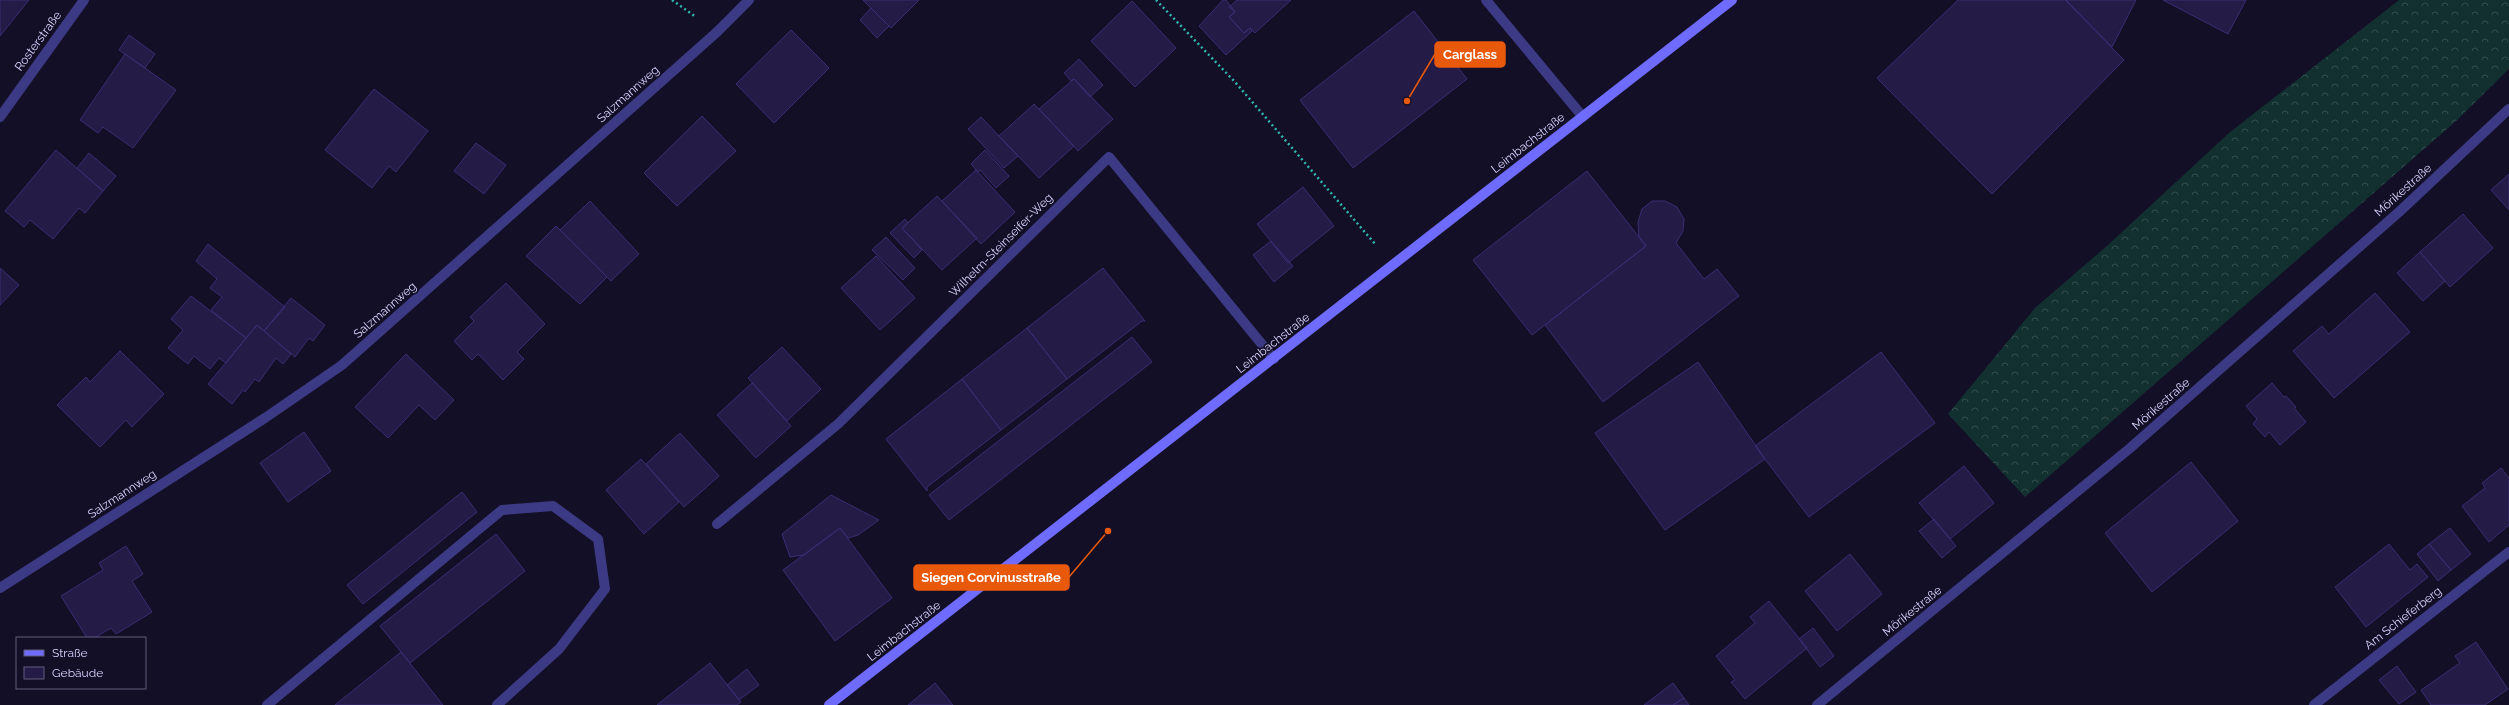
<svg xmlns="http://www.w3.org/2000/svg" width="2509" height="705" font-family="Raleway,sans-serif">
  <defs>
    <pattern id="forest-crowns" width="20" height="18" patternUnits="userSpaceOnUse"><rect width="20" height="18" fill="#12302f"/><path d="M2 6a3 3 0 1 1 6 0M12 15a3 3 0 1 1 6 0" fill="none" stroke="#344d4e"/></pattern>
  </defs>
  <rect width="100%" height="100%" fill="#130f26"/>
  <path fill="url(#forest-crowns)" d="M2399,0H2509V69L2455,122L2025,497L1948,414L2035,308L2108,245L2229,133Z"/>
  <path fill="#241b47" stroke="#3b2d73" d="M0,0H29L0,36Z
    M863,0H919L891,28Z
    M1223,0H1226L1235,12L1229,17L1244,33L1250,28L1252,31L1226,55L1199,26Z
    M1237,0H1291L1255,33L1250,28L1244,33L1229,17L1235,12L1229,7Z
    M1958,0H2065L2124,60L1992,194L1877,78Z
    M2066,0H2136L2112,47Z
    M2163,0H2246L2228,34Z
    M1132,1L1176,48L1135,87L1091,41Z
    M871,8L889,26L877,38L860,20Z
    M1414,11L1467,79L1353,168L1300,100Z
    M791,30L829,68L774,123L736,84Z
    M129,35L155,54L145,68L119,50Z
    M125,54L176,90L133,148L103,127L98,133L80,120Z
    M1079,59L1103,85L1090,97L1074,79L1071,81L1064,73Z
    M1074,79L1113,119L1078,151L1039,109Z
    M374,89L428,131L396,172L389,166L372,188L325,150Z
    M1034,104L1074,146L1039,178L999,136Z
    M702,116L736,151L677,206L644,173Z
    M981,117L1018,156L1004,168L968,129Z
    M476,143L506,165L484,194L454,171Z
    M56,150L103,191L85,213L79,208L53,239L30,220L24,227L5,211Z
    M985,150L1009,176L996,188L980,170L978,172L971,164Z
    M89,153L116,176L103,191L77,168Z
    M976,170L1015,212L981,244L942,201Z
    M1587,171L1646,246L1532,335L1473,260Z
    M2509,174V210L2491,190Z
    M1303,187L1334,226L1288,263L1257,224Z
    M937,196L977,238L942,270L902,228Z
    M590,201L639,254L611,281L560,230Z
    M1652,201H1665L1677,207L1684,219L1683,231L1676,243L1704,279L1717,269L1739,296L1603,402L1545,325L1646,246L1639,237L1638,222L1642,209Z
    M2463,214L2493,248L2450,287L2420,252Z
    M905,219L908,223L902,228L922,250L914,258L890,233Z
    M556,226L607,277L580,304L526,256Z
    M886,237L915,268L903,280L872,250Z
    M1271,241L1293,266L1274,282L1253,255Z
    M208,244L285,307L264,331L257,325L246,338L211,310L222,297L210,288L217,279L196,261Z
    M2420,252L2445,281L2423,301L2397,273Z
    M876,256L915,298L880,330L841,288Z
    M0,268L19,285L0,305Z
    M1103,268L1145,321H1142L1067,379L1027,328Z
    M506,283L545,324L517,352L524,359L503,380L478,354L472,360L454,341L474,321L470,317Z
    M2375,293L2410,332L2334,398L2293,351L2322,326L2329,334Z
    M191,296L246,338L226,363L219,358L210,369L194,356L188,364L168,348L183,330L171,319Z
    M291,298L325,325L313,341L309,338L295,357L264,331Z
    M257,325L291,354L283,364L276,358L259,382L255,379L245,392L243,390L232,404L208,384Z
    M1027,328L1067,379L1001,430L962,379Z
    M1132,337L1152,362L949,520L929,495Z
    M782,347L821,389L787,421L748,378Z
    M120,351L164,394L132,427L126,420L100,447L57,405L86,377L90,382Z
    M1881,352L1935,423L1809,517L1755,446Z
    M406,354L454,400L435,420L419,405L388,438L355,407Z
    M1698,362L1765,459L1665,530L1595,433Z
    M962,379L1001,430L927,487V491L886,439Z
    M752,383L791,426L756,458L717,415Z
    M2272,383L2284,397L2286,396L2296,407L2294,408L2306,422L2280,445L2269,432L2265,437L2253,424L2257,419L2246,406Z
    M304,432L331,471L288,502L260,463Z
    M680,433L719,476L684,507L646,464Z
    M641,459L679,502L644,534L606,490Z
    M2191,462L2238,521L2152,592L2105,533Z
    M1964,466L1994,503L1950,539L1919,503Z
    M2501,468L2509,478V525L2489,542L2462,506L2485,488L2482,483Z
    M462,492L477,512L363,604L347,585Z
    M831,495L879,520L858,535L848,538L840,528L804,555L790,557L782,534Z
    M1934,519L1956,546L1942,558L1919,531Z
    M840,528L892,598L835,641L783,570Z
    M2450,528L2471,554L2451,570L2429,544Z
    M496,534L525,571L410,663L380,626Z
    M2389,544L2410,570L2417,564L2428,577L2366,627L2335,587Z
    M2429,544L2451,570L2438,581L2417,554Z
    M126,546L143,574L132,581L152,612L116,634L111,628L94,638H87L61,596L103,570L99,563Z
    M1850,554L1882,594L1837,631L1805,591Z
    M1769,601L1807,648L1745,699L1731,682L1735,680L1716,656L1755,623L1750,617Z
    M1813,628L1834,656L1820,667L1799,639Z
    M2476,642L2508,689L2485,705H2431L2421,690L2460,663L2455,656Z
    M401,652L443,705H335Z
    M710,663L741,702L737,705H657Z
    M2397,666L2416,692L2399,704L2379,680Z
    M747,669L759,685L739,700L727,685Z
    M935,683L953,705H908Z
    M1673,683L1684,698L1673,705H1644Z
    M1684,698L1689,705H1673Z"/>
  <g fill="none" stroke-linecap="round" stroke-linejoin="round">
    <path stroke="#2fb8b0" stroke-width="2.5" stroke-dasharray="2 3" stroke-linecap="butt" d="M672,0L696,17
      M1156,0L1235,82L1376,245"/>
    <path stroke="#3d3a85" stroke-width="10" d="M1486,0L1583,117
      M267,705L502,510L553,506L598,539L605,589L559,649L497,705"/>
    <path stroke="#3d3a85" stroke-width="10" d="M717,524L838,424L1109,157L1274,359
      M0,588L265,418L342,365L717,32L749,0
      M1817,705L2129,449L2399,212L2509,109
      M2314,705L2509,552"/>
    <path stroke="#3d3a85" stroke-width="10" d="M0,117L84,0"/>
    <path stroke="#6f6bff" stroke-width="10" d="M829,705L1732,0"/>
  </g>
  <g text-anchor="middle" stroke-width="3.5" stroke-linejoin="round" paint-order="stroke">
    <g font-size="12" fill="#d9d4ff" stroke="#130f26">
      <text transform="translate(38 41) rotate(-54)" y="4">Rosterstraße</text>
      <text transform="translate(628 94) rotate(-42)" y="4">Salzmannweg</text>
      <text transform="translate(1528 143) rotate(-38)" y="4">Leimbachstraße</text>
      <text transform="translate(2403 190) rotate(-42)" y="4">Mörikestraße</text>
      <text transform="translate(1001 245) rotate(-45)" y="4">Wilhelm-Steinseifer-Weg</text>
      <text transform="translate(385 310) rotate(-41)" y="4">Salzmannweg</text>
      <text transform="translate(1273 343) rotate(-38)" y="4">Leimbachstraße</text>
      <text transform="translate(2161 404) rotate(-41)" y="4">Mörikestraße</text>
      <text transform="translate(122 494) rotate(-33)" y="4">Salzmannweg</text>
      <text transform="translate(1912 611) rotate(-39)" y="4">Mörikestraße</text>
      <text transform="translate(2403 618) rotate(-38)" y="4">Am Schieferberg</text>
      <text transform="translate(904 631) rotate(-38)" y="4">Leimbachstraße</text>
    </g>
  </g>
  <path fill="none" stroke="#e8590c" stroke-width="1.5" d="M1407 101L1435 54M1108 531L1069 577"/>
  <g fill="#e8590c" stroke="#130f26" stroke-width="1.5">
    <circle cx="1407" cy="101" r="4"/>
    <circle cx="1108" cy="531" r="4"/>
  </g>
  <g fill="#e8590c" stroke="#e8590c" stroke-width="1.5">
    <rect x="1435" y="42" width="70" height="25" rx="4"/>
    <rect x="914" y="565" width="155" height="25" rx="4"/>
  </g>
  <g font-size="13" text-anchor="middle" font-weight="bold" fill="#fff">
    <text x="1470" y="59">Carglass</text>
    <text x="991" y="582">Siegen Corvinusstraße</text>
  </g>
  <rect x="16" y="637" width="130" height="52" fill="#130f26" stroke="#625e7d"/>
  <rect x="24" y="650" width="20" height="6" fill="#6f6bff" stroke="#625e7d"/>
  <text x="52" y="657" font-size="12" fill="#d9d4ff">Straße</text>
  <rect x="24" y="667" width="20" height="12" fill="#241b47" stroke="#625e7d"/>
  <text x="52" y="677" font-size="12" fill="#d9d4ff">Gebäude</text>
</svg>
